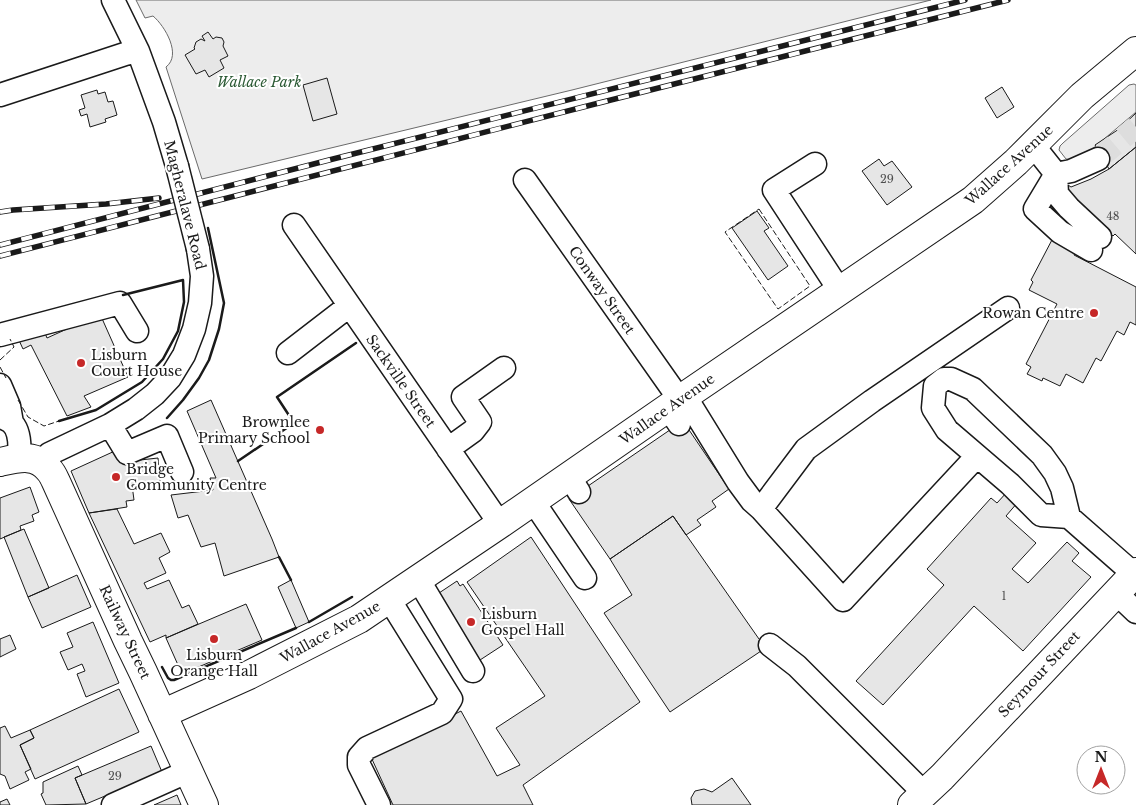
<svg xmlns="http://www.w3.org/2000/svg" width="1136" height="805" font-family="'Libre Baskerville',serif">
  <rect width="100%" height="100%" fill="#fff"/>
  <path fill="#ededed" stroke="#6a6a6a" d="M136,0H931L572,90L202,179L166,67C182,55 165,26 153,16L145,18Z
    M1134,84L1136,85V112L1078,161L1066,159L1059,150L1060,146L1063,143L1129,85Z"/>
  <path fill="#e6e6e6" stroke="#1a1a1a" d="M208,32L213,39L216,37L222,38L224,42L223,46L228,56L220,60L224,68L209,77L205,70L196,74L185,55L195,49L194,48L196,42L201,39L205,41L202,36Z
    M327,78L337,114L313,121L303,85Z
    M1002,87L1014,107L997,118L985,98Z
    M97,90L98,94L105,92L108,102L113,101L117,115L105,119L106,122L90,127L87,114L81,116L79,110L85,108L81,95Z
    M1136,113V147L1109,169L1095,145L1119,129Z
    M1136,147V254L1115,234L1113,236L1071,198L1067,187L1068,185L1071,187L1091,179L1109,169Z
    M879,159L884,166L892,161L912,187L887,205L862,171Z
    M757,211L769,228L764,231L788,266L768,280L732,228Z
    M1054,236L1078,248L1074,255L1136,287V325L1130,322L1124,335L1117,331L1101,361L1096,358L1083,383L1066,374L1060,386L1043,378L1042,381L1027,374L1031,367L1026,364L1057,304L1029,290L1033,282L1031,280Z
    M100,314L128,377L84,396L91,407L67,416L31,345L23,349L17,336L42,326L47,338Z
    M211,400L272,539L279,557L224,576L215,543L201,547L188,515L178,518L171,495L213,490L210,478H216L187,411Z
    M683,421L729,489L712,501L716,507L697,520L701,525L686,535L673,516L610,559L569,499Z
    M117,450L122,462L158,458L160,482L132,485L134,500L126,501L127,507L89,513L71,471Z
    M30,487L39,512L32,515L34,521L20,526L21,530L0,539V498Z
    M1007,492L1018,502L1006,516L1036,543L1012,569L1028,583L1067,542L1079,553L1072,561L1091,577L1023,651L974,606L883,705L856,681L944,585L927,569L991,498L997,503Z
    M117,509L134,544L161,533L170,552L159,558L166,573L144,583L147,589L169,580L182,608L189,605L198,624L166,638V635L150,642L89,513Z
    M673,516L759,639L770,645L670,712L604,613L632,595L610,559Z
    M24,529L49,588L28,597L4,537Z
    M531,537L640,702L523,785L533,805H393L371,757L461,711L497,776L520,765L496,728L545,696L467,582Z
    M77,575L91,607L42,628L28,597Z
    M291,580L309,622L296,628L278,587Z
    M457,581L460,586L463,584L503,645L480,660L440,600L443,598L439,593Z
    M246,604L262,640L182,674L166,638Z
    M93,622L119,683L86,697L77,674L85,671L82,664L68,670L60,652L73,647L67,633Z
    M10,635L16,649L0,657V639Z
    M119,689L139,732L35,779L20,745L34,738L30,730Z
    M5,726L11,738L30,730L34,738L20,745L31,769L25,772L29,780L10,789L5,776L0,774V728Z
    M151,746L162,772L86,804L75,778Z
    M78,766L82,775L75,778L86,804L46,805L41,794L43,793V782Z
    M732,778L751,805H692L691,798L695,791L704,789L712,792Z
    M177,795L181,805H154Z
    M7,799L10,805H0V802Z"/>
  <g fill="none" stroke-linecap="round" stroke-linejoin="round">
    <path stroke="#ddd" stroke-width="22" stroke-dasharray="22 11" stroke-linecap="butt" d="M1098,159L1136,127"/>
    <g stroke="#1a1a1a" stroke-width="25">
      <path id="minor" d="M113,0L138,51L164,122L177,166
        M0,95L125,54L138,51
        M1033,145L1056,174L1071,171L1098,159
        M815,164L774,190L840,291
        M1056,174L1035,209L1060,232L1091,250
        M1056,174L1057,194L1069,208L1100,237
        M525,180L680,400
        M294,225L500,524
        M0,335L120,303L137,331
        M288,353L349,306
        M944,379H951L973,389L1042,455L1055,473L1062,488L1069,517L1041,515L1010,484L947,430L933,408L935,386Z
        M0,385L9,406L12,423
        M685,396L738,482L752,501L761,509L806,449L872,401L1008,308
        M668,408L679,424
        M0,416C3,418 8,420 11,422C20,430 20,446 19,457
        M110,425L127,453L167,436L182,472
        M448,449L473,431L480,422L463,397L504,368
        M41,463L49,454L110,425L136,409L155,394L170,378L184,355L194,329L200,303L202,276L198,249
        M569,476L579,492
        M533,501L585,578
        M761,509L843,600L977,456
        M1069,517L1134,574
        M418,579L473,671
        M1116,593L1136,612
        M770,645L797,666L925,794
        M113,805L189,771
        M379,805L359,765V757L367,748L442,713L451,699L389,599"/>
    </g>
    <g stroke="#1a1a1a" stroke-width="30">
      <path id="major" d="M0,462C18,458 36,453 49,470C53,474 55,480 57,484L128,641L143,672L204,805
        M162,714L249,675L359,619L500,524L685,396L973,200L1016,162L1082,96L1136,51
        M912,805L942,777L1136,572"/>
    </g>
    <use href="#minor" stroke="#fff" stroke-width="22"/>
    <use href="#major" stroke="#fff" stroke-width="28"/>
    <g stroke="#1a1a1a" stroke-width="5.5">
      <path id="rail" d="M0,212L13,210L106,204L159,198
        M0,245L333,159L965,0
        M0,256L595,104L1008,0"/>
    </g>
    <use href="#rail" stroke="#fff" stroke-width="4" stroke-dasharray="11" stroke-linecap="butt"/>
    <g stroke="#1a1a1a" stroke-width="25" stroke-linecap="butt">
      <path id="minor-bridge" d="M177,166L198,249"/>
    </g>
    <use href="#minor-bridge" stroke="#fff" stroke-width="22"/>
    <path stroke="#1a1a1a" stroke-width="1" stroke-dasharray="6 2.5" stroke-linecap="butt" d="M759,209L810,286L778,309L725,232Z
      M0,360L14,347L10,339
      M0,367L6,378
      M18,400L28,417L44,426L59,421"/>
    <path stroke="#1a1a1a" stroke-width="2.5" d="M167,418L183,400L199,378L209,360L219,329L224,303L208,228
      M59,421L96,410L142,382L163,359L178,331L184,302L183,280L123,295
      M238,461L294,423L277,397L356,343
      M279,557L291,580
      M309,622L352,597
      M162,667L168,678L171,680H174L296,628"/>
  </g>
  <g fill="#c62828" stroke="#fff" stroke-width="2">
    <circle cx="1094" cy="313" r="5"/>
    <circle cx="81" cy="363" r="5"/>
    <circle cx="320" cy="430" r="5"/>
    <circle cx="116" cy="477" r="5"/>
    <circle cx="471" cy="622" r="5"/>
    <circle cx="214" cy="639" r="5"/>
  </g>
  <g text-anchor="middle" stroke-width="4" stroke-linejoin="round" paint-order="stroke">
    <g font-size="11" fill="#4d4d4d">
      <text x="887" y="183">29</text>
      <text x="1113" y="220">48</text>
      <text x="1004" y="600">1</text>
      <text x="115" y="780">29</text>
    </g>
    <g font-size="14" font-style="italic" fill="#2b5a34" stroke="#fff">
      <text x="259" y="87">Wallace Park</text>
    </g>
    <g font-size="14" fill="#1a1a1a" stroke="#fff">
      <text transform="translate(1009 165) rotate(-42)" y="5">Wallace Avenue</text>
      <text transform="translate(185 205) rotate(76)" y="5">Magheralave Road</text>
      <text transform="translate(602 290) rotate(55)" y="5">Conway Street</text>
      <text transform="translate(401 381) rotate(55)" y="5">Sackville Street</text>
      <text transform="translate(667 409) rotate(-35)" y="5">Wallace Avenue</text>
      <text transform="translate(125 632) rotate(65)" y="5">Railway Street</text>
      <text transform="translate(330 632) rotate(-29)" y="5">Wallace Avenue</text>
      <text transform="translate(1039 674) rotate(-47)" y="5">Seymour Street</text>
    </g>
    <g font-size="14" fill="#1a1a1a" stroke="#fff" text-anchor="start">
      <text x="1084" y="318" text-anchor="end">Rowan Centre</text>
      <text x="91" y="360">Lisburn<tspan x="91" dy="16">Court House</tspan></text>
      <text x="310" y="427" text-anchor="end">Brownlee<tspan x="310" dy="16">Primary School</tspan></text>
      <text x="126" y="474">Bridge<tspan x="126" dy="16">Community Centre</tspan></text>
      <text x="481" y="619">Lisburn<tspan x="481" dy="16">Gospel Hall</tspan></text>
      <text x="214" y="660" text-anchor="middle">Lisburn<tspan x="214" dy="16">Orange Hall</tspan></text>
    </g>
  </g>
  <g transform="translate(1101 770)"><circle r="24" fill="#ffffff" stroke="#a3a3a3"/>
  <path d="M0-4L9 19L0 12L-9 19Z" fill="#c62828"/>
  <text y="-8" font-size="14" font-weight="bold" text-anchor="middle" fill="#1a1a1a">N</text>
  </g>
</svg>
